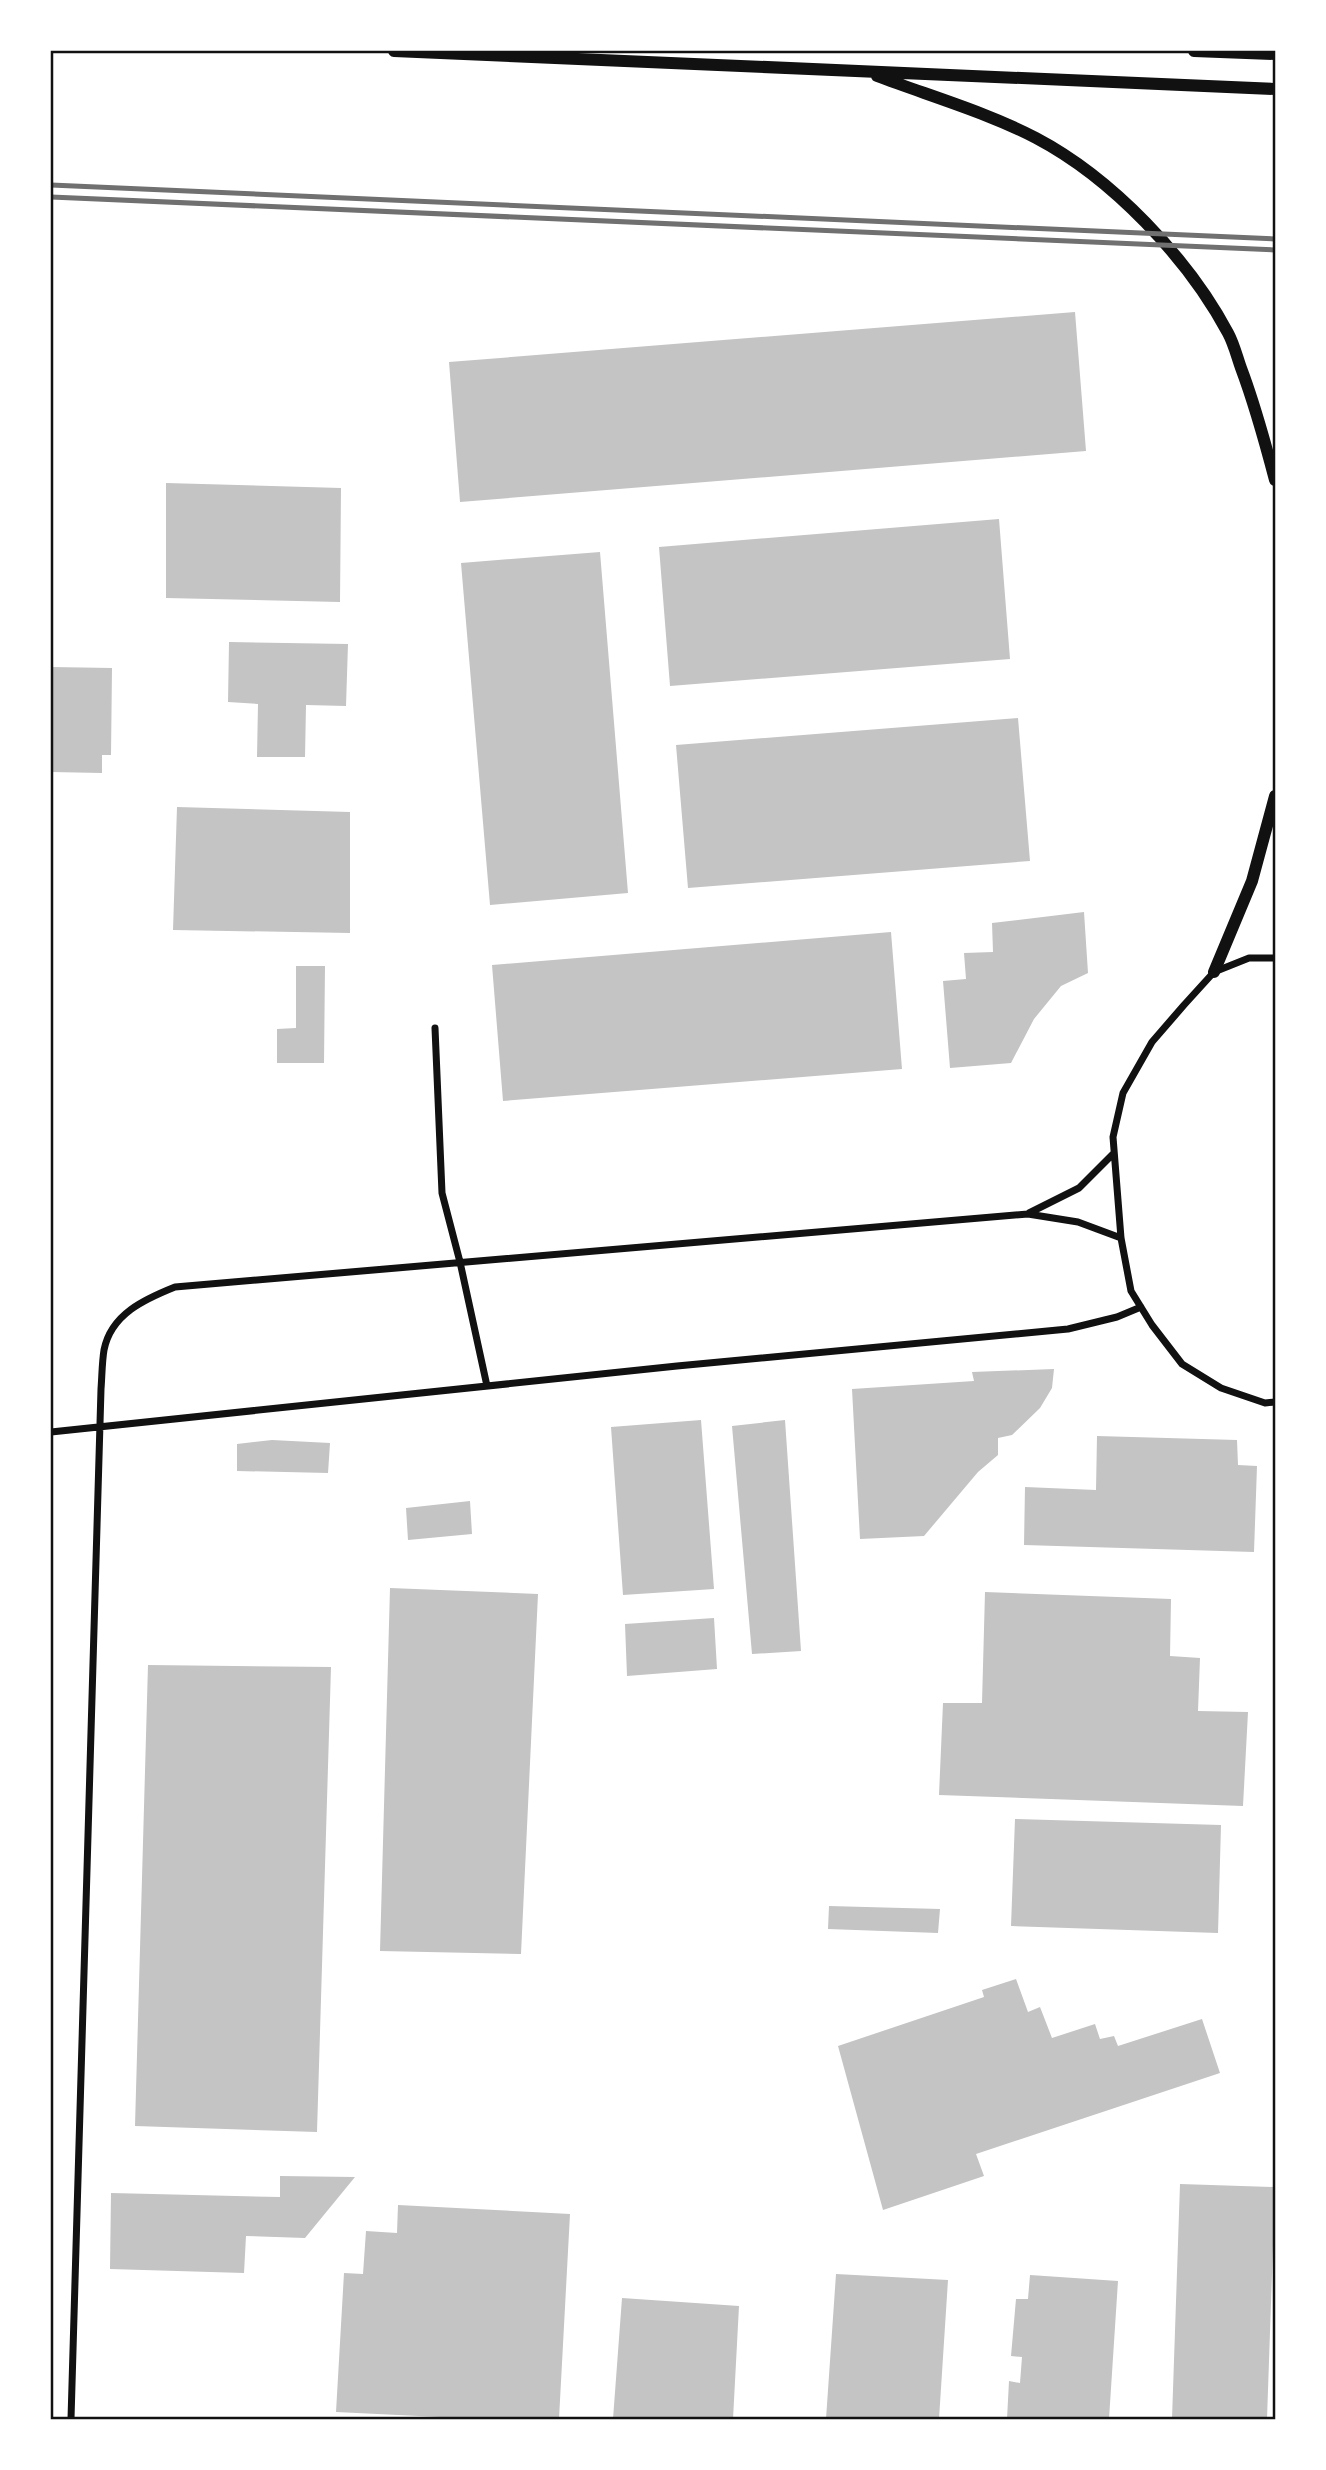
<svg xmlns="http://www.w3.org/2000/svg" width="1326" height="2470" font-family="Jost,sans-serif">
  <rect width="100%" height="100%" fill="#fff"/>
  <path fill="#c4c4c4" d="M1075,312L1086,451L460,502L449,362Z
    M166,483L341,488L340,602L166,598Z
    M999,519L1010,659L670,686L659,547Z
    M600,552L628,893L490,905L461,563Z
    M229,642L348,644L346,706L306,705L305,757H257L258,704L228,702Z
    M51,667L112,668L111,755H102V773L51,772Z
    M1018,718L1030,861L688,888L676,745Z
    M177,807L350,812V933L173,930Z
    M1084,912L1088,973L1061,986L1034,1019L1011,1063L950,1068L943,981L966,979L964,953L993,952L992,923Z
    M891,932L902,1069L503,1101L492,965Z
    M296,966H325L324,1063H277V1029L296,1028Z
    M1054,1369L1052,1388L1040,1408L1012,1435L998,1438V1455L978,1472L924,1536L860,1539L852,1389L974,1381L972,1372Z
    M701,1420L714,1589L623,1595L611,1427Z
    M785,1420L801,1651L752,1654L732,1426Z
    M1097,1436L1237,1440L1238,1465L1257,1466L1254,1552L1024,1545L1025,1487L1096,1490Z
    M272,1440L330,1443L328,1473L237,1471V1444Z
    M470,1501L472,1534L408,1540L406,1508Z
    M390,1588L538,1594L521,1954L380,1951Z
    M985,1592L1171,1599L1170,1656L1200,1658L1198,1711L1248,1712L1243,1806L939,1795L943,1703H982Z
    M714,1618L717,1669L627,1676L625,1624Z
    M148,1665L331,1667L317,2132L135,2126Z
    M1015,1819L1221,1825L1218,1933L1011,1926Z
    M829,1906L940,1909L938,1933L828,1929Z
    M1016,1979L1028,2012L1040,2007L1052,2038L1095,2024L1100,2039L1114,2036L1118,2046L1202,2019L1220,2073L976,2154L984,2176L883,2210L838,2046L984,1997L982,1990Z
    M280,2176L355,2177L305,2238L246,2236L244,2273L110,2269L111,2193L280,2197Z
    M1180,2184L1275,2187L1267,2419H1172Z
    M398,2205L570,2214L559,2419H481L336,2412L344,2273L363,2274L366,2231L397,2233Z
    M836,2274L948,2280L939,2419H826Z
    M1030,2275L1118,2281L1109,2419H1007L1009,2381L1020,2383L1022,2357L1011,2356L1016,2299H1028Z
    M622,2298L739,2306L733,2419H613Z"/>
  <g fill="none" stroke-linecap="round" stroke-linejoin="round">
    <path stroke="#111" stroke-width="7" d="M1275,958H1249L1214,972L1184,1005L1152,1042L1123,1093L1113,1137L1121,1238L1131,1291L1152,1325L1182,1364L1221,1388L1265,1403L1275,1402
      M435,1028L442,1193L460,1262L487,1386
      M1029,1213L1079,1188L1113,1154
      M51,1432L677,1366L1068,1329L1117,1317L1141,1307
      M71,2419L101,1389C102,1376 102,1362 104,1350C111,1314 145,1299 175,1287L1028,1214L1078,1222L1121,1238"/>
    <path stroke="#111" stroke-width="12" d="M394,51L1275,89
      M1194,51L1275,54
      M877,76C930,96 986,112 1036,138C1112,178 1188,258 1228,333C1234,344 1237,357 1241,368C1255,405 1265,442 1275,480
      M1214,972L1252,881L1275,796"/>
    <path stroke="#707070" stroke-width="5" d="M51,185L1275,239
      M51,197L1275,250"/>
  </g>
  <rect width="1326" height="2470" fill="none" stroke="#ffffff" stroke-width="105"/>
  <rect x="52" y="52" width="1222" height="2366" fill="none" stroke="#111" stroke-width="2.5"/>
</svg>
